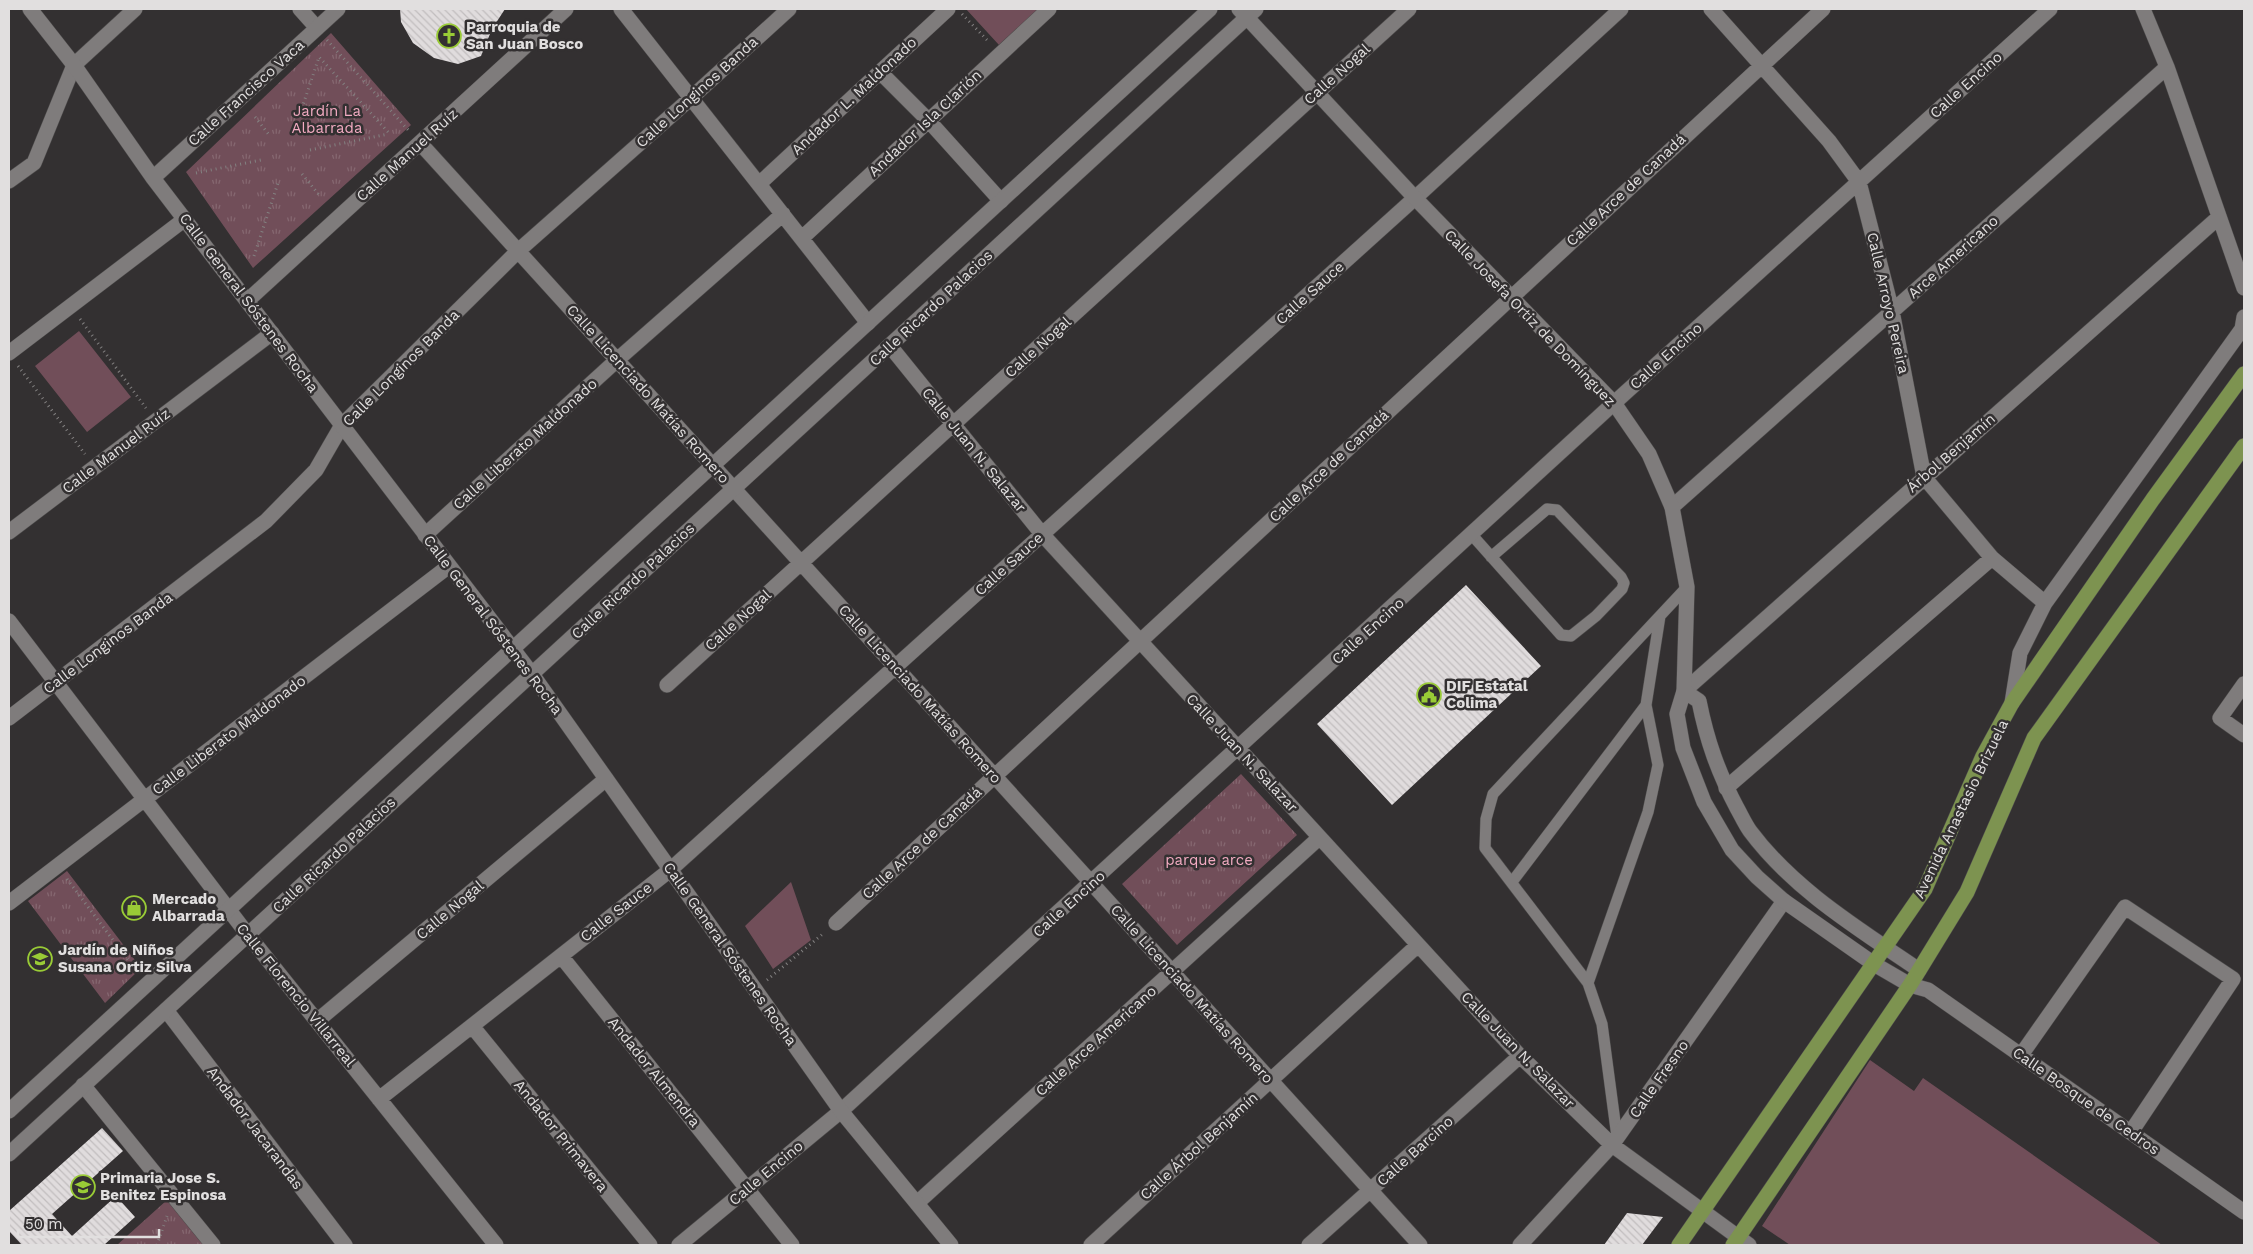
<svg xmlns="http://www.w3.org/2000/svg" width="2253" height="1254" font-family="'Work Sans',sans-serif">
  <defs>
    <pattern id="park-tufts" width="24" height="20" patternUnits="userSpaceOnUse" patternTransform="scale(1.25)"><rect width="24" height="20" fill="#714e59"/><path d="M3 7l-1-3M5 7V3M7 7l1-3M15 17l-1-3M17 17v-4M19 17l1-3" fill="none" stroke="#856770"/></pattern>
    <pattern id="building-back-hatch" width="6" height="6" patternUnits="userSpaceOnUse" patternTransform="scale(1.25)"><rect width="6" height="6" fill="#e0dcdd"/><path d="M-1 5l2 2M0 0l6 6M5-1l2 2" fill="none" stroke="#c1bdbe"/></pattern>
  </defs>
  <rect width="100%" height="100%" fill="#333031"/>
  <path fill="#714e59" d="M966,9H1039L999,45Z
    M79,331L131,397L87,432L35,366Z
    M791,882L811,940L773,969L745,926Z
    M1870,1060L1914,1091L1923,1078L2162,1245H1790L1762,1226Z"/>
  <path fill="url(#park-tufts)" d="M331,33L411,125L253,268L186,172Z
    M1241,774L1297,835L1177,945L1122,884Z
    M67,871L141,968L105,1003L28,901Z
    M167,1200L204,1245H117Z"/>
  <path fill="url(#building-back-hatch)" d="M400,9H505L492,29L481,56L458,64L434,58L413,43L401,22Z
    M1466,585L1541,666L1392,805L1317,724Z
    M102,1128L123,1151L52,1214L72,1236L116,1196L135,1217L104,1245H22L9,1231V1211Z
    M1627,1213L1663,1217L1642,1245H1604Z"/>
  <g fill="none" stroke-linecap="round" stroke-linejoin="round">
    <g stroke="#4e4c4c" stroke-width="12">
      <path id="lane" d="M1472,535L1561,635L1571,636L1596,616L1622,589L1624,583L1621,577L1557,510L1547,509L1491,557
        M1512,882L1646,705
        M1588,983L1648,812L1658,765L1646,705L1660,616
        M1617,1137L1602,1024L1588,983L1485,848L1486,819L1493,794L1687,587"/>
    </g>
    <g stroke="#4e4c4c" stroke-width="16">
      <path id="street" d="M300,9L317,28
        M621,9L868,323
        M1711,9L1829,141L1859,182L1892,311L1924,477L1992,558L2045,603
        M2143,9L2167,67L2244,288
        M880,72L928,120L1001,201
        M420,143L1420,1245
        M9,181L34,163L74,65L135,9
        M759,184L948,9
        M802,238L1049,9
        M247,301L566,9
        M890,346L1042,534L1520,1056L1612,1145L1749,1245
        M9,353L185,219
        M1672,507L2167,67
        M9,532L272,333
        M425,535L617,360L783,214
        M9,621L248,935L496,1245
        M2244,684L2220,718L2244,735
        M667,685L1409,9
        M1684,691L2219,217
        M2012,703L2020,653L2045,603L2242,329L2244,317
        M9,718L266,521L316,470L342,425L518,251L691,98L789,9
        M1726,788L1992,558
        M9,903L449,566
        M836,923L1823,9
        M561,956L792,1245
        M1910,985L1928,990L2244,1212
        M166,1010L345,1245
        M317,1021L606,779
        M472,1026L650,1245
        M2021,1055L2125,907L2233,979L2131,1132
        M83,1085L213,1245
        M379,1099L670,870L1415,198L1621,9
        M917,1203L1319,838
        M679,1245L841,1111L1614,403L2050,9
        M1091,1245L1418,945
        M1309,1245L1520,1056
        M1520,1245L1612,1145L1784,901"/>
    </g>
    <g stroke="#4e4c4c" stroke-width="16">
      <path id="secondary" d="M30,9L74,65L153,178L532,674L841,1111L951,1245
        M1239,9L1415,198L1614,403L1649,454L1672,507L1687,587L1684,691L1677,714L1683,748L1704,802L1732,850L1757,877L1784,901L1874,964L1910,985
        M153,178L338,9
        M1684,691L1699,701C1707,741 1718,772 1737,808C1741,815 1745,824 1750,831C1794,890 1859,929 1919,970
        M9,1111L1210,9
        M9,1154L1256,9"/>
    </g>
    <g stroke="#4e4c4c" stroke-width="16">
      <path id="primary" d="M1679,1245L1925,889L1983,756L2012,703L2153,499L2244,374
        M1733,1245L1910,985L1967,892L2034,738L2244,446"/>
    </g>
    <path stroke="#838181" stroke-width="3" stroke-dasharray="1 4" stroke-linecap="butt" d="M962,14L989,42
      M327,40L410,132
      M255,117L270,136
      M294,132L319,57L389,133
      M310,150L388,134
      M196,173L261,160
      M302,174L320,196
      M254,256L279,180
      M80,319L146,408
      M18,366L85,454
      M67,879L137,972
      M767,980L824,933
      M157,1245L167,1216"/>
    <use href="#lane" stroke="#7f7c7c" stroke-width="11"/>
    <use href="#street" stroke="#7f7c7c" stroke-width="15"/>
    <use href="#secondary" stroke="#7f7c7c" stroke-width="15"/>
    <use href="#primary" stroke="#7d9350" stroke-width="15"/>
  </g>
  <defs>
    <g id="church-ring" transform="scale(1.25)"><circle r="9.5" fill="#333031" stroke="#99cb36" stroke-width="1.5"/><path d="M-1.2-6h2.4v3.5h3.3v2.4h-3.3V6h-2.4V-.1h-3.3v-2.4h3.3Z" fill="#99cb36"/></g>
    <g id="civic-ring" transform="scale(1.25)"><circle r="9.5" fill="#333031" stroke="#99cb36" stroke-width="1.5"/><path d="M-.6-6.5H3V-4.5H.6V-3L4-1V1h2V6H-6V1h2V-1L-.6-3ZM-1.2 2.5V6h2.4V2.5Z" fill="#99cb36"/></g>
    <g id="shop-ring" transform="scale(1.25)"><circle r="9.5" fill="#333031" stroke="#99cb36" stroke-width="1.5"/><path d="M-5-2.5h2.3a2.7 3.5 0 0 1 5.4 0H5L5.5 6h-11ZM-1.5-2.5h3a1.5 2.3 0 0 0-3 0Z" fill="#99cb36"/></g>
    <g id="school-ring" transform="scale(1.25)"><circle r="9.5" fill="#333031" stroke="#99cb36" stroke-width="1.5"/><path d="M0-5L7-2L0 1L-7-2ZM-4 1L0 2.5L4 1V4Q0 6-4 4Z" fill="#99cb36"/></g>
  </defs>
  <g fill-rule="evenodd">
    <use href="#church-ring" x="449" y="36"/>
    <use href="#civic-ring" x="1429" y="695"/>
    <use href="#shop-ring" x="134" y="908"/>
    <use href="#school-ring" x="40" y="959"/>
    <use href="#school-ring" x="83" y="1187"/>
  </g>
  <g text-anchor="middle" stroke-width="5" stroke-linejoin="round" paint-order="stroke">
    <g font-size="15" font-weight="bold" fill="#e1dfdf" stroke="#333031" text-anchor="start">
      <text x="466" y="32">Parroquia de<tspan x="466" dy="17">San Juan Bosco</tspan></text>
      <text x="1446" y="691">DIF Estatal<tspan x="1446" dy="17">Colima</tspan></text>
      <text x="152" y="904">Mercado<tspan x="152" dy="17">Albarrada</tspan></text>
      <text x="58" y="955">Jardín de Niños<tspan x="58" dy="17">Susana Ortiz Silva</tspan></text>
      <text x="100" y="1183">Primaria Jose S.<tspan x="100" dy="17">Benitez Espinosa</tspan></text>
    </g>
    <g font-size="15" fill="#e1dfdf" stroke="#333031">
      <text transform="translate(1337 74) rotate(-42)" y="5">Calle Nogal</text>
      <text transform="translate(1966 85) rotate(-42)" y="5">Calle Encino</text>
      <text transform="translate(697 92) rotate(-42)" y="5">Calle Longinos Banda</text>
      <text transform="translate(246 93) rotate(-42)" y="5">Calle Francisco Vaca</text>
      <text transform="translate(854 96) rotate(-43)" y="5">Andador L. Maldonado</text>
      <text transform="translate(925 123) rotate(-43)" y="5">Andador Isla Clarión</text>
      <text transform="translate(407 155) rotate(-42)" y="5">Calle Manuel Ruíz</text>
      <text transform="translate(1626 190) rotate(-43)" y="5">Calle Arce de Canadá</text>
      <text transform="translate(1953 257) rotate(-42)" y="5">Arce Americano</text>
      <text transform="translate(1310 293) rotate(-42)" y="5">Calle Sauce</text>
      <text transform="translate(249 303) rotate(53)" y="5">Calle General Sóstenes Rocha</text>
      <text transform="translate(1888 303) rotate(77)" y="5">Calle Arroyo Pereira</text>
      <text transform="translate(931 308) rotate(-43)" y="5">Calle Ricardo Palacios</text>
      <text transform="translate(1530 318) rotate(46)" y="5">Calle Josefa Ortiz de Domínguez</text>
      <text transform="translate(1038 347) rotate(-42)" y="5">Calle Nogal</text>
      <text transform="translate(1666 356) rotate(-42)" y="5">Calle Encino</text>
      <text transform="translate(401 368) rotate(-45)" y="5">Calle Longinos Banda</text>
      <text transform="translate(648 394) rotate(48)" y="5">Calle Licenciado Matías Romero</text>
      <text transform="translate(525 444) rotate(-42)" y="5">Calle Liberato Maldonado</text>
      <text transform="translate(974 450) rotate(51)" y="5">Calle Juan N. Salazar</text>
      <text transform="translate(116 451) rotate(-37)" y="5">Calle Manuel Ruíz</text>
      <text transform="translate(1951 453) rotate(-41)" y="5">Árbol Benjamín</text>
      <text transform="translate(1329 466) rotate(-43)" y="5">Calle Arce de Canadá</text>
      <text transform="translate(1009 564) rotate(-42)" y="5">Calle Sauce</text>
      <text transform="translate(633 581) rotate(-43)" y="5">Calle Ricardo Palacios</text>
      <text transform="translate(738 620) rotate(-42)" y="5">Calle Nogal</text>
      <text transform="translate(493 625) rotate(53)" y="5">Calle General Sóstenes Rocha</text>
      <text transform="translate(1368 631) rotate(-42)" y="5">Calle Encino</text>
      <text transform="translate(108 643) rotate(-37)" y="5">Calle Longinos Banda</text>
      <text transform="translate(920 694) rotate(48)" y="5">Calle Licenciado Matías Romero</text>
      <text transform="translate(229 735) rotate(-37)" y="5">Calle Liberato Maldonado</text>
      <text transform="translate(1242 753) rotate(47)" y="5">Calle Juan N. Salazar</text>
      <text transform="translate(1961 809) rotate(-64)" y="5">Avenida Anastasio Brizuela</text>
      <text transform="translate(922 843) rotate(-43)" y="5">Calle Arce de Canadá</text>
      <text transform="translate(334 855) rotate(-43)" y="5">Calle Ricardo Palacios</text>
      <text transform="translate(1069 904) rotate(-42)" y="5">Calle Encino</text>
      <text transform="translate(450 910) rotate(-40)" y="5">Calle Nogal</text>
      <text transform="translate(616 912) rotate(-38)" y="5">Calle Sauce</text>
      <text transform="translate(730 954) rotate(55)" y="5">Calle General Sóstenes Rocha</text>
      <text transform="translate(1192 994) rotate(48)" y="5">Calle Licenciado Matías Romero</text>
      <text transform="translate(296 995) rotate(51)" y="5">Calle Florencio Villarreal</text>
      <text transform="translate(1096 1041) rotate(-42)" y="5">Calle Arce Americano</text>
      <text transform="translate(1518 1050) rotate(46)" y="5">Calle Juan N. Salazar</text>
      <text transform="translate(654 1072) rotate(51)" y="5">Andador Almendra</text>
      <text transform="translate(1659 1079) rotate(-55)" y="5">Calle Fresno</text>
      <text transform="translate(2086 1101) rotate(35)" y="5">Calle Bosque de Cedros</text>
      <text transform="translate(255 1128) rotate(53)" y="5">Andador Jacarandas</text>
      <text transform="translate(561 1136) rotate(51)" y="5">Andador Primavera</text>
      <text transform="translate(1199 1146) rotate(-42)" y="5">Calle Árbol Benjamín</text>
      <text transform="translate(1415 1151) rotate(-42)" y="5">Calle Barcino</text>
      <text transform="translate(766 1173) rotate(-40)" y="5">Calle Encino</text>
    </g>
    <g font-size="15" fill="#f3abc2" stroke="#333031">
      <text x="327" y="116">Jardín La<tspan x="327" dy="17">Albarrada</tspan></text>
      <text x="1209" y="865">parque arce</text>
    </g>
  </g>
  <rect width="2253" height="1254" fill="none" stroke="#e1dfdf" stroke-width="20"/>
  <path d="M18 1229v8h141v-8" fill="none" stroke="#e1dfdf" stroke-width="2.5"/>
  <text x="25" y="1229" font-size="15" fill="#e1dfdf" stroke="#333031" stroke-width="4" paint-order="stroke">50 m</text>
</svg>
